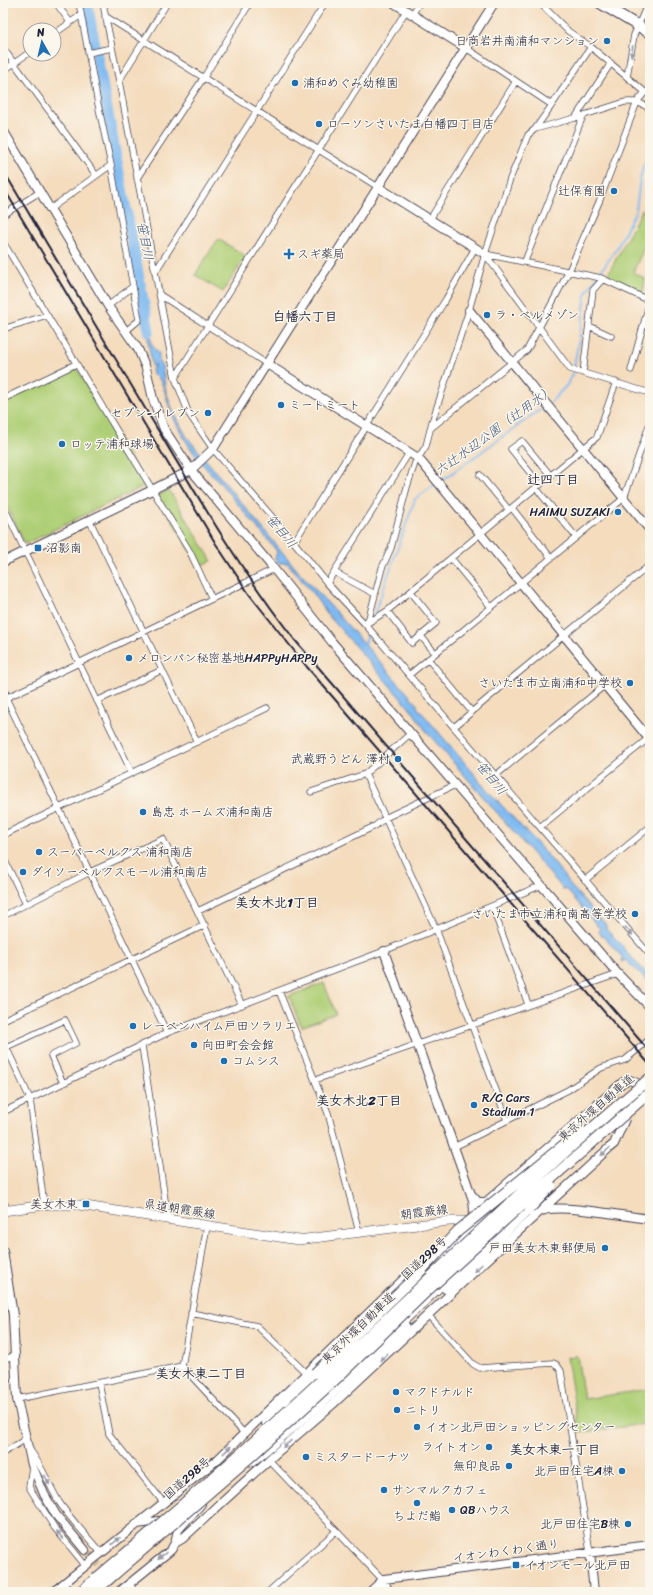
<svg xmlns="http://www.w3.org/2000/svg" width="653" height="1595" font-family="Sriracha,'Klee One',sans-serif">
  <rect width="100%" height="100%" fill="#fbf7ec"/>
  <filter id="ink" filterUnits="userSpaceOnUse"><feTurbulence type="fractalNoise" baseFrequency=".025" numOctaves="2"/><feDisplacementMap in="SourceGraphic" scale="8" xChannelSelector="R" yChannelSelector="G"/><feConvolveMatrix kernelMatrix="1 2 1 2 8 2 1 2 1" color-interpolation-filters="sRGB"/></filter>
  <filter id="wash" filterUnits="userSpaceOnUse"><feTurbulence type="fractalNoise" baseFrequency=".012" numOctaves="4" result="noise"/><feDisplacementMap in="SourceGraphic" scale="16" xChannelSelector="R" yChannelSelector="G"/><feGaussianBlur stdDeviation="0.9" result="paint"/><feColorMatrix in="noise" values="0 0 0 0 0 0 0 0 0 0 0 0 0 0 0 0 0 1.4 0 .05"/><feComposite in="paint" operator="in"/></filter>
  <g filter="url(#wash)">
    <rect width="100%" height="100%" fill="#f4dcbd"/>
    <path fill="#afcf76" stroke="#687858" d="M642,210L650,219V242L647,241L633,272L645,279L643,294L607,276Z
      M218,239L246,256L223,292L195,275Z
      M76,367L146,485L25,544L3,498V402Z
      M169,490L212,561L199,566L158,496Z
      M324,983L336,1014L301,1027L289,996Z
      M577,1356L584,1399L650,1389V1423L579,1433L567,1357Z"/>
    <path fill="#7fbaf1" stroke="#506e96" d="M144,316H147L152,345L159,354V362L162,367L166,391L173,411L187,437L298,571L336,612L417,704V707L477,777L479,781L534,840L555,864L571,886L589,906C592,911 596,913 598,919L600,918L606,925V929L623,946V948L650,977V983L625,960L622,962L621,961L623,958L598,931L600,929L566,889L564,890L426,731L413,712L327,614L313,594L289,565L287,563C279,563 277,564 275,558L277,552L276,550L216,478C196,461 178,431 169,406C165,396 164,379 153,374L152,369L156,364L154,367L152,366Z"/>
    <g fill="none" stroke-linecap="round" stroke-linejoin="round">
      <path stroke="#7fbaf1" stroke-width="2" d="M549,404L567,385L573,372L583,317L586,293L617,248L636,210L640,179L643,167L650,156
        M440,482L545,406
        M373,618L415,499L436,484
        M364,646L369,631"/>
      <path stroke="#7fbaf1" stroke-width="11" d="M87,3L149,331"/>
    </g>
  </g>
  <g filter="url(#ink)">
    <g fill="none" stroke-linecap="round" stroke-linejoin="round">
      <path stroke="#cab7a3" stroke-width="8" stroke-dasharray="8 4" stroke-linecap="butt" d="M85,1550L123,1592"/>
      <g stroke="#423e4e" stroke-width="7">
        <path id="street" d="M56,3L70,22
          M104,3V9L119,81L175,378L189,414L213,449L294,542L327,583L365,624L650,955
          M540,3L568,31L591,47L645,92L650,93
          M412,15L419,3
          M105,16L378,187
          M54,34L81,15
          M3,48L96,175
          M88,53L112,48
          M3,71L30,52
          M627,77L634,35L648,3
          M119,81L167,3
          M552,105L591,47
          M575,118L611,63
          M535,129L575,118L625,102H637L650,108
          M111,165L139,320L126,331
          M137,178L204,77L250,3
          M50,209L111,165L98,104L79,3
          M3,215L40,192
          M430,219L516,81
          M3,242L190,552L212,599
          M485,254L570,369L650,393
          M485,254L601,278L650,301
          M525,261L583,116
          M155,272L325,3
          M160,295L267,364
          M108,306L132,287
          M589,326L611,336
          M3,329L47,315
          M631,370L650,301
          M583,373L593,290L603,279
          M175,378L406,11
          M3,399L76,364
          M431,428L527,350L569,271L599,202L637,102L645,92
          M480,475L509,510
          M540,485L511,449L522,441L551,476
          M536,488L576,537
          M3,505L132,773
          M512,508L551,558
          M90,521L197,742
          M294,542L446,299L475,248
          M451,558L491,607
          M334,572L375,594
          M327,583L409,453
          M387,611L412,643L436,623L411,592
          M365,624L369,618L382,568L391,548L407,487L415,463L426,446L432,422L469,310L485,254L510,179L528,135L535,129L552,105L466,48
          M366,624L387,611L597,437L616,382
          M420,635L435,653
          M428,659L472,712
          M409,675L624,498L650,423
          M97,701L162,670
          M454,727L506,683L650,565
          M365,774L436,929L507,1120
          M495,776L605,685
          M311,792L365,774L411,733
          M540,827L650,737
          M3,835L267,708
          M3,857L26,904
          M585,880L650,827
          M492,906L528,1004
          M198,911L375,826L385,818L455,785
          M3,916L90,872L163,839L242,1005
          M279,991L328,1113L359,1232
          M3,1020L205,925
          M167,1033L6,698L274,569
          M3,1040L30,1099L44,1205
          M142,1046L168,1220
          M6,1047L65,1020L76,1043L51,1056L63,1083
          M315,1080L618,974
          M3,1112L167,1033L384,951L542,885
          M454,1147L568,1090L601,1068L625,1060L650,1039
          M3,1201L8,1210
          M207,1226L182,1366L244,1433
          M191,1313L257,1326L306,1373
          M428,1315L473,1364L480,1368L553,1363L557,1365L561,1371L590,1552
          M3,1359L15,1356
          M99,1383L109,1434L163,1502
          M17,1399L182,1366
          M30,1450C42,1466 49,1485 59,1502C71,1520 87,1536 101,1553
          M3,1453L26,1439
          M269,1460L383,1580
          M32,1466L29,1487L54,1527L85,1565
          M129,1584L136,1592
          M268,1592L336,1531"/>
      </g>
      <g stroke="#423e4e" stroke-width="10">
        <path id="secondary" d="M394,3L466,48
          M3,130L108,306L138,349L146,368L153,399L164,429L191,470L274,569L332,642L618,974L650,1007
          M378,187L485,254
          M469,310L650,530
          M267,364L418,458L650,740
          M3,562L152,490L191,470L213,449L494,3
          M3,691L6,698L3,700
          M384,951L473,1200L474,1211L471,1221
          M472,1195L478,1202H486L623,1082L630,1080L637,1083
          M542,1211C558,1203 629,1217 650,1219
          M3,1251L13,1315L17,1399L32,1465L44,1494L56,1515L85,1550
          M137,1524L159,1521
          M175,1543L182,1539L274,1455L333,1404L462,1283L609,1148L614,1144L625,1119
          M590,1552L594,1592
          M383,1580L389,1592
          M53,1592L218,1459L414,1269L427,1263
          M119,1592L171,1550L175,1543L178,1530L201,1504
          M370,1592L384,1579L650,1545"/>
      </g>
      <g stroke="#423e4e" stroke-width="10">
        <path id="primary" d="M3,1211L44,1205H79L298,1240L449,1221H463L473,1223"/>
      </g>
      <g stroke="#423e4e" stroke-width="12">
        <path id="highway" d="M600,3L650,33
          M446,1288L530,1208
          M376,1322L525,1182
          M395,1328L449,1277
          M267,1423L289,1398L315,1373
          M252,1461L313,1410L405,1327"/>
      </g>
      <use href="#street" stroke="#fff" stroke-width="5.5"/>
      <use href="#secondary" stroke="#fff" stroke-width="8"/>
      <use href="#primary" stroke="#fff" stroke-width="9"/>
      <use href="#highway" stroke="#fff" stroke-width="10"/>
      <path stroke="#22223b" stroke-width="2" d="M3,170C52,252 100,333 149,415C195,492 238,567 294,639L650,1052
        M3,187L216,544L249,594L307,667L650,1065"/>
      <g stroke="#423e4e" stroke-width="12" stroke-linecap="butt">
        <path id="highway-bridge" d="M530,1208L551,1186
          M315,1373L415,1277L458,1231L581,1131
          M80,1592C166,1520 250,1447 332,1370C437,1272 540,1171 650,1078
          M94,1592L249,1458L339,1376L429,1289L528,1199L650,1092"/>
      </g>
      <use href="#highway-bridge" stroke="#fff" stroke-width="10"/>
    </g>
    <defs><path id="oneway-solid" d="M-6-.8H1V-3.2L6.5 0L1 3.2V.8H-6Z"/></defs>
    <g fill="#9c9ca7">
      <use href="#oneway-solid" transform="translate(632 51) rotate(98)"/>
      <use href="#oneway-solid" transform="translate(629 931) rotate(49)"/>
      <use href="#oneway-solid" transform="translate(605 1152) rotate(138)"/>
      <use href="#oneway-solid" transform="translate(478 1268) rotate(138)"/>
      <use href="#oneway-solid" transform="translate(384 1357) rotate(136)"/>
      <use href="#oneway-solid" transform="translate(287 1444) rotate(139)"/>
      <use href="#oneway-solid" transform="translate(227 1450) rotate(-44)"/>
      <use href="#oneway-solid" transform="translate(47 1480) rotate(64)"/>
      <use href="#oneway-solid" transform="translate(60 1535) rotate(-128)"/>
      <use href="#oneway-solid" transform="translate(116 1541) rotate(-39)"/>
      <use href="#oneway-solid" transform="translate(162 1556) rotate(140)"/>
    </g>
  </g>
  <g fill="#1f6fb2" stroke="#fbf7ec" stroke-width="1.5">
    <circle cx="607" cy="41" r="4"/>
    <circle cx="295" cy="83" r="4"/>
    <circle cx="319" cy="124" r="4"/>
    <circle cx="614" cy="191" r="4"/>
    <path d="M287 248h4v4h4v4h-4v4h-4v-4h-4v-4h4z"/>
    <circle cx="487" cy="315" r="4"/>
    <circle cx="281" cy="405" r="4"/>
    <circle cx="208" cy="413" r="4"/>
    <circle cx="62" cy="444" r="4"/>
    <circle cx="618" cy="512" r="4"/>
    <rect x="34" y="544" width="8" height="8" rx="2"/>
    <circle cx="129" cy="658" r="4"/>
    <circle cx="630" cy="683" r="4"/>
    <circle cx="398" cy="759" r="4"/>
    <circle cx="143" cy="812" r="4"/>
    <circle cx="39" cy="852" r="4"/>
    <circle cx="23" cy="872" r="4"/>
    <circle cx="635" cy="914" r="4"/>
    <circle cx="133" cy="1026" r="4"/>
    <circle cx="194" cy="1045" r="4"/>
    <circle cx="224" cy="1061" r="4"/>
    <circle cx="474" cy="1105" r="4"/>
    <rect x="82" y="1200" width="8" height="8" rx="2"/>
    <circle cx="605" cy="1248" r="4"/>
    <circle cx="396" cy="1392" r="4"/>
    <circle cx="397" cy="1410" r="4"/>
    <circle cx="417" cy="1427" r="4"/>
    <circle cx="489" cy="1447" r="4"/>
    <circle cx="306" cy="1457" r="4"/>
    <circle cx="509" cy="1466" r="4"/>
    <circle cx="622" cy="1471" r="4"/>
    <circle cx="384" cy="1490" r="4"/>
    <circle cx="417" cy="1503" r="4"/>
    <circle cx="452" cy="1510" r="4"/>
    <circle cx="628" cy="1524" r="4"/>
    <rect x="512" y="1561" width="8" height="8" rx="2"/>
  </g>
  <g text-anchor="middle" stroke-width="3" stroke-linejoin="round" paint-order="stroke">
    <g font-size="12" fill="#22223b" stroke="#fbf7ec" text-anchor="start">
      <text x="599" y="45" text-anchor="end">日商岩井南浦和マンション</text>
      <text x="303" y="87">浦和めぐみ幼稚園</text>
      <text x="327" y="128">ローソンさいたま白幡四丁目店</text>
      <text x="606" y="195" text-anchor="end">辻保育園</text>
      <text x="297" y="258">スギ薬局</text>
      <text x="495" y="319">ラ・ベルメゾン</text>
      <text x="289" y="409">ミートミート</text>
      <text x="200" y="417" text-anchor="end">セブン-イレブン</text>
      <text x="70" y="448">ロッテ浦和球場</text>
      <text x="610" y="516" text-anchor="end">HAIMU SUZAKI</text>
      <text x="46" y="552">沼影南</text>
      <text x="137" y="662">メロンパン秘密基地HAPPyHAPPy</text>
      <text x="622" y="687" text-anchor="end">さいたま市立南浦和中学校</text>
      <text x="390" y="763" text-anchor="end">武蔵野うどん 澤村</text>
      <text x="151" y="816">島忠 ホームズ浦和南店</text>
      <text x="47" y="856">スーパーベルクス 浦和南店</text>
      <text x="31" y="876">ダイソーベルクスモール浦和南店</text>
      <text x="627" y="918" text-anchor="end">さいたま市立浦和南高等学校</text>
      <text x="141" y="1030">レーベンハイム戸田ソラリエ</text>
      <text x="202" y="1049">向田町会会館</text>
      <text x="232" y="1065">コムシス</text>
      <text x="482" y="1102">R/C Cars<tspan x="482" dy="14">Stadium 1</tspan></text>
      <text x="78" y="1208" text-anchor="end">美女木東</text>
      <text x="597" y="1252" text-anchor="end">戸田美女木東郵便局</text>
      <text x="404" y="1396">マクドナルド</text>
      <text x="405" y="1414">ニトリ</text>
      <text x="425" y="1431">イオン北戸田ショッピングセンター</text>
      <text x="481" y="1451" text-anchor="end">ライトオン</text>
      <text x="314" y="1461">ミスタードーナツ</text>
      <text x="501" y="1470" text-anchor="end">無印良品</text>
      <text x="614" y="1475" text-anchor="end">北戸田住宅A棟</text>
      <text x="392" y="1494">サンマルクカフェ</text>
      <text x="460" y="1514">QBハウス</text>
      <text x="417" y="1520" text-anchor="middle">ちよだ鮨</text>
      <text x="620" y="1528" text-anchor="end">北戸田住宅B棟</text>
      <text x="524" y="1569">イオンモール北戸田</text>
    </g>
    <g font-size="12" fill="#22223b" stroke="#fbf7ec">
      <text transform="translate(596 1108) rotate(-41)" y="4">東京外環自動車道</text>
      <text transform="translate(180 1209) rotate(9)" y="4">県道朝霞蕨線</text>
      <text transform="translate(424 1212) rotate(-7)" y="4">朝霞蕨線</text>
      <text transform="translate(424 1258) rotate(-43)" y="4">国道298号</text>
      <text transform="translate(358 1328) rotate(-44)" y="4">東京外環自動車道</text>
      <text transform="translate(187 1478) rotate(-41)" y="4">国道298号</text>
      <text transform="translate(506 1551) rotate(-8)" y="4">イオンわくわく通り</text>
    </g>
    <g font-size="13" font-style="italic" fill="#43577b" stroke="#fbf7ec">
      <text transform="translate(146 241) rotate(79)" y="5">笹目川</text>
      <text transform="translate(494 430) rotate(-36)" y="5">六辻水辺公園（辻用水）</text>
      <text transform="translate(282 531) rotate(50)" y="5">笹目川</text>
      <text transform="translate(492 778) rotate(50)" y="5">笹目川</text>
    </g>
    <g font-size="13" font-weight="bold" fill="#22223b" stroke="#fbf7ec">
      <text x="305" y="321">白幡六丁目</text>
      <text x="553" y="484">辻四丁目</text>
      <text x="277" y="907">美女木北1丁目</text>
      <text x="359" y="1105">美女木北2丁目</text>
      <text x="201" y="1378">美女木東二丁目</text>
      <text x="555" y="1454">美女木東一丁目</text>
    </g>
  </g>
  <rect width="653" height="1595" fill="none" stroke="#fbf7ec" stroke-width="16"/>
  <g transform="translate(42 42) rotate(352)"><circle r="19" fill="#fbf7ec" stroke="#a4a2a5"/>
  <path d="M0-3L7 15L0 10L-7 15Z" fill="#1f6fb2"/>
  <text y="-6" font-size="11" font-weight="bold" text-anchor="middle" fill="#22223b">N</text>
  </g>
</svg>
